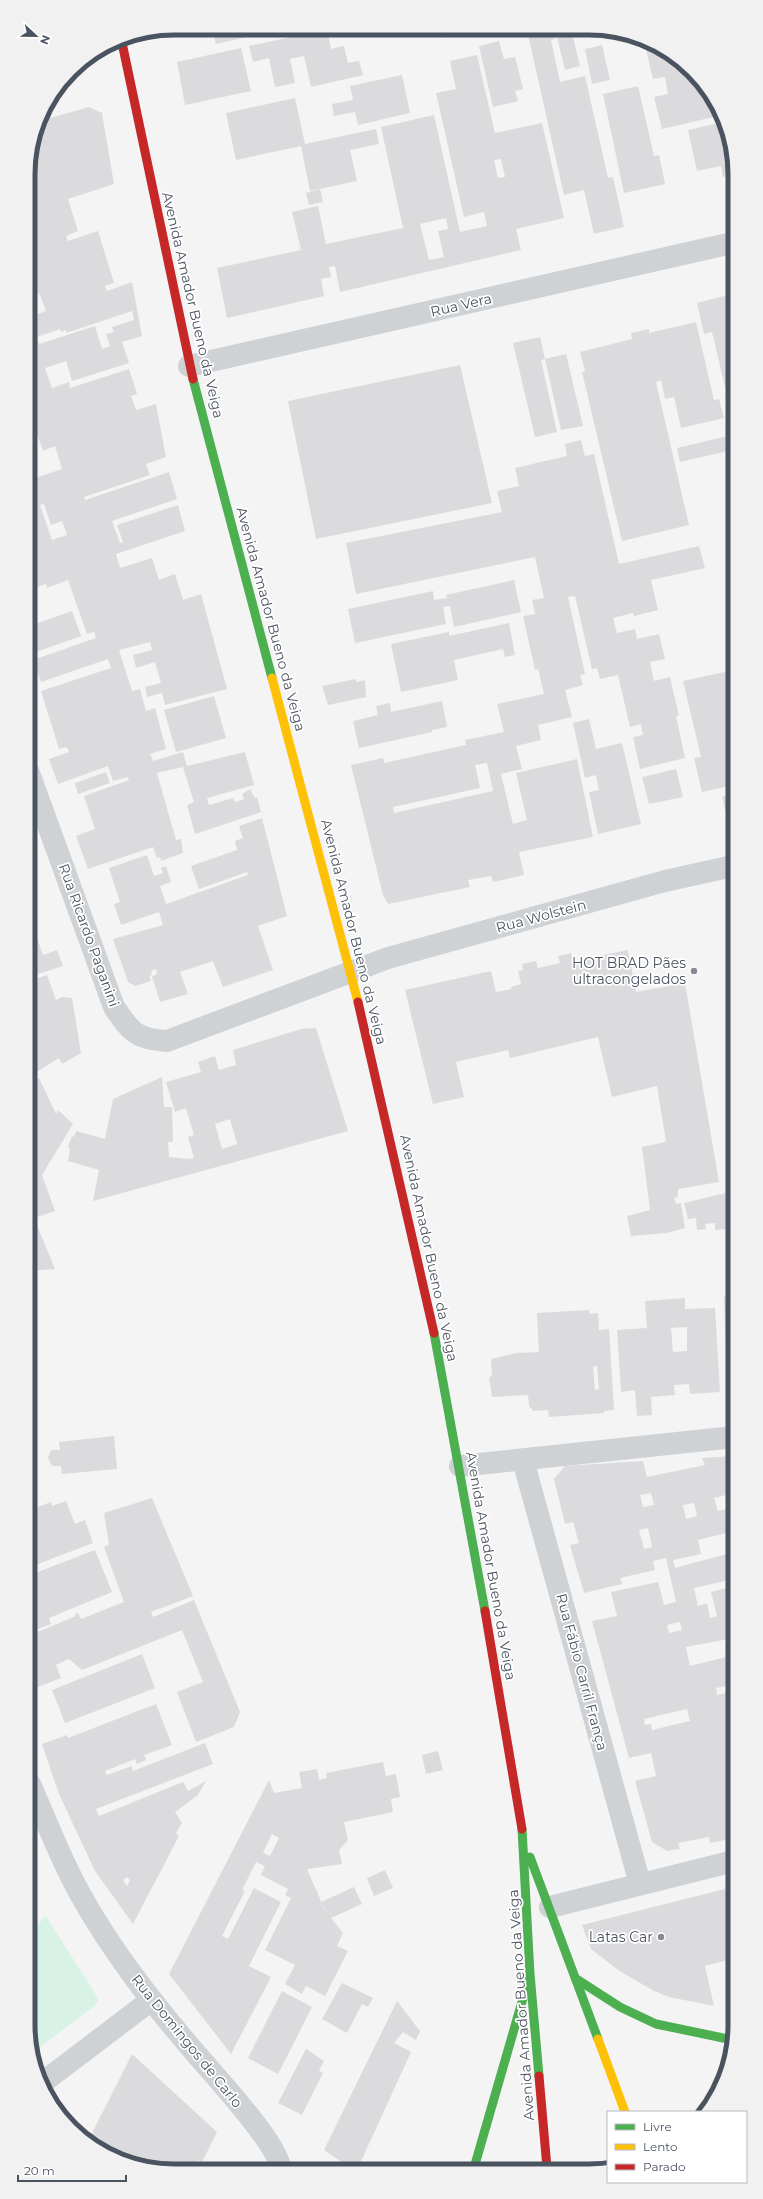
<svg xmlns="http://www.w3.org/2000/svg" width="763" height="2199" font-family="Montserrat,sans-serif">
  <rect width="100%" height="100%" fill="#f4f4f4"/>
  <path fill="#d9f2e6" d="M46,1916L99,2000L94,2006L31,2054V2036L35,2016L31,1996V1931Z"/>
  <path fill="#dbdbdd" fill-rule="evenodd" d="M212,28L278,29V30L216,44Z
    M327,29L331,49L344,46L348,63L359,61L363,75L311,87L304,56L290,59L295,83L275,87L269,58L253,62L249,46Z
    M415,30H429L416,33Z
    M443,30H456L457,35L445,38Z
    M472,30H495V33L473,37Z
    M527,30H553L555,39L551,40L560,82L585,76L608,178L613,177L624,227L594,234L584,190L564,195Z
    M605,31H618L627,34L606,39Z
    M572,33L580,66L565,70L557,37Z
    M499,41L504,59L515,57L523,89L515,91L518,101L493,107L479,46Z
    M644,41L662,47L692,70L713,98L718,116L662,129L654,97L668,94L665,77L653,79Z
    M602,45L610,80L592,84L585,49Z
    M241,48L251,91L185,105L177,62Z
    M477,55L495,133L542,123L564,218L516,229L521,250L340,292L335,266L329,267L331,277L321,279L324,296L227,318L217,268L301,250L292,212L318,206L326,244L403,228L381,127L434,115L460,232L487,226L484,212L464,217L436,93L456,89L450,61ZM501,159L505,177L498,178L494,160ZM446,218L448,229L438,231L444,257L429,260L420,224Z
    M402,75L410,113L358,125L355,112L334,116L332,104L353,100L350,86Z
    M638,86L654,156L659,155L665,184L624,193L603,94Z
    M295,98L305,144L376,129L379,144L350,150L357,181L310,191L301,146L236,160L226,113Z
    M89,107L102,113L114,184L68,199L78,231L66,236L68,241L98,231L114,283L105,286L107,291L132,282L142,336L122,342L129,363L72,381L66,361L45,368L52,388L69,382L70,388L129,369L137,394L131,396L136,410L156,404L166,457L146,464L150,475L84,497L85,500L169,472L177,499L112,521L120,543L123,542L117,525L178,505L185,531L116,554L120,568L152,558L159,580L175,574L183,600L201,594L227,689L165,705L162,693L147,697L145,687L161,683L155,662L136,668L133,655L152,650L150,642L119,650L132,691L140,689L146,711L155,708L166,749L150,754L153,761L183,752L187,766L245,752L254,785L207,798L209,805L233,798L235,802L244,799L242,794L250,789L255,798L257,797L261,812L195,834L187,805L194,802L183,767L157,773L176,840L181,839L183,853L161,861L160,857L157,858L153,847L88,869L76,836L95,829L84,796L129,780L128,777L113,781L108,766L58,784L49,759L69,752L67,747L59,749L41,691L111,668L108,659L41,682L33,660L96,638L94,632L87,634L68,580L47,588L46,584L29,590V480L62,469L55,446L43,451L37,434L29,437V317L46,311L39,293L29,296L28,269L31,268L28,260V164L40,121ZM132,311L134,320L112,327L114,332L106,334L110,346L102,349L95,326L39,344L37,337L60,329L61,332L66,330V333ZM44,504L51,525L62,521L67,535L52,540L40,505Z
    M723,122L732,145V175L723,177L721,166L697,171L688,130Z
    M320,189L323,202L309,205L306,193Z
    M732,294L733,416H732L712,332L704,334L697,303Z
    M696,322L714,400L719,399L724,418L681,428L674,397L665,399L661,380L656,382L689,525L622,541L582,372L585,371L580,352L632,339L631,333L649,329V333Z
    M540,337L545,359L541,360L557,432L535,437L513,343Z
    M566,354L583,426L561,430L545,359Z
    M460,365L492,503L316,539L288,401Z
    M728,436L732,450L680,462L677,448Z
    M581,440L585,456L594,454L619,564L699,546L705,568L651,580L658,610L634,616L633,613L613,618L617,633L635,629L637,639L659,634L665,659L650,662L654,681L670,677L679,716H676L685,758L640,769L633,737L643,735L641,724L630,727L618,675L600,679L597,668L592,669L575,596L568,597L585,674L580,675L583,685L565,690L572,717L538,725L541,740L516,746L522,769L501,774L513,824L527,820L516,773L577,759L593,837L519,852L524,875L493,882L491,876L468,880L470,887L388,904L383,895L351,765L383,758L384,763L466,745L465,740L504,732L497,704L544,694L538,669L535,670L523,616L535,614L532,600L544,598L535,557L356,594L346,543L502,512L497,491L519,486L515,468L567,456L565,444ZM487,763L493,791L394,813L393,807L480,788L475,765Z
    M514,580L521,612L454,627L450,606L443,607L446,624L355,643L348,609L433,591L434,600L447,598L446,595Z
    M29,591L37,612L29,615Z
    M72,611L81,636L36,652L29,626Z
    M733,612V660H732L727,637L731,635L726,613Z
    M509,623L515,655L505,657L503,649L454,660L458,680L401,692L391,644L449,632V636Z
    M729,671L733,689V785L702,792L694,758L701,757L683,681Z
    M356,679V682L365,680L366,697L328,705L322,686Z
    M214,696L226,738L176,752L164,710Z
    M442,701L447,727L432,730V732L359,748L353,721L378,715L376,706L390,703L391,712Z
    M589,719L596,749L622,743L641,824L598,834L589,792L599,790L596,775L585,778L573,723Z
    M676,769L683,797L649,804L642,777Z
    M106,772L110,783L78,794L75,783Z
    M733,794V826L729,827L722,797Z
    M262,818L287,916L258,926L273,970L223,987L213,961L180,972L188,994L160,1002L152,976L157,974L156,969L151,971L152,975L149,976L151,981L135,986L128,982L113,939L163,925L159,912L121,925L114,904L120,902L109,868L147,855L154,876L163,873L161,868L166,866L171,882L160,886L166,904L248,875L247,872L199,889L191,866L237,850L235,841L243,838L239,826Z
    M29,915L43,955L57,950L63,966L29,977Z
    M628,950L636,992L685,983L719,1182L678,1189V1197L674,1198L676,1204L681,1203L685,1228L667,1233L631,1236L627,1216L650,1210L642,1147L666,1142L657,1086L612,1097L598,1037L510,1058L508,1050L456,1062L464,1097L433,1104L405,990L491,971L496,992L512,989L511,987L521,984L518,971L523,970L522,964L536,961L538,968L560,963L558,956L571,953L573,961Z
    M47,975L56,1000L62,997L72,998L81,1053L62,1064L59,1058L30,1076L29,981Z
    M316,1028L348,1131L93,1201L99,1170L68,1161L70,1149L68,1147L72,1136L74,1137L76,1131L105,1139L113,1099L162,1077L164,1107H172L173,1142H168L169,1157L188,1159L194,1158L188,1137L194,1135L186,1108L175,1112L166,1082L201,1072L198,1062L215,1056L219,1070L236,1065L233,1050L301,1029ZM230,1119L237,1144L222,1149L215,1124Z
    M39,1078L56,1114L58,1110L73,1124L42,1175L55,1211L34,1218L55,1269L30,1271V1084Z
    M734,1191L733,1229L715,1230V1223L705,1224L706,1229L697,1230L696,1218L688,1219L684,1203Z
    M734,1295V1384H727L724,1296Z
    M685,1298V1309L715,1308L720,1392L690,1394L689,1384L674,1385L675,1395L651,1397L652,1415L637,1416L635,1390L621,1392L617,1330L647,1328L645,1301ZM687,1327V1351L673,1352L671,1328Z
    M589,1310L590,1314L598,1313L599,1330L609,1329L614,1410L604,1411V1413L549,1417L548,1410L533,1411L529,1406L528,1395L492,1397L489,1377L492,1376L491,1359L517,1353L539,1352L537,1313ZM597,1366L599,1389L595,1390L593,1367Z
    M114,1436L117,1469L62,1474L61,1466H52L48,1458L51,1450H60L59,1442Z
    M734,1456V1493L714,1498L718,1511L734,1507V1531L698,1540L701,1554L673,1560L675,1568L734,1552V1579L694,1588L698,1606L707,1603L710,1618L717,1616L711,1592L734,1586V1638L686,1647L690,1666L734,1655V1684L716,1688L717,1695L734,1691V1838L710,1843L709,1837L678,1843L680,1849L667,1851L652,1842L635,1781L656,1776L651,1753L629,1758L592,1621L617,1616L611,1592L658,1582L664,1605L676,1602L666,1558L653,1561L655,1570L620,1578L622,1584L584,1593L570,1545L579,1543L573,1522L565,1524L554,1479L565,1466L643,1461L647,1477L705,1465L702,1458ZM651,1493L654,1505L643,1507L640,1495ZM694,1503L697,1516L686,1519L683,1505ZM648,1528L652,1547L644,1549L639,1530ZM680,1622L682,1630L669,1633L667,1625ZM687,1709L690,1721L652,1730L651,1724L645,1725L644,1719Z
    M152,1498L193,1596L151,1612L153,1617L194,1600L240,1712L234,1727L196,1742L177,1692L203,1682L182,1630L82,1670L69,1659L56,1665L61,1678L30,1690V1635L76,1616L75,1614L78,1613L81,1619L124,1602L104,1547L109,1545L104,1513Z
    M66,1501L75,1524L85,1520L93,1543L30,1567V1510L51,1502L52,1506Z
    M95,1550L112,1592L49,1618L51,1624L30,1632V1575Z
    M142,1654L155,1688L65,1723L52,1690Z
    M156,1704L172,1745L144,1755L146,1760L137,1764L135,1759L105,1771L107,1775L132,1766L133,1771L205,1743L213,1764L96,1809L99,1816L183,1782L188,1791L206,1781L198,1795L175,1812L182,1823L176,1833L179,1836L133,1924L95,1871L59,1794L42,1744L67,1735L68,1738ZM127,1877L130,1880L127,1886L123,1880Z
    M438,1751L443,1770L426,1774L422,1755Z
    M383,1762L386,1776L396,1774L400,1797L391,1799L393,1812L344,1822L348,1840L339,1850L342,1864L307,1869L324,1908L329,1915L321,1902L354,1887L362,1904L331,1918L343,1933L337,1946L348,1951L325,1996L306,1986L302,1994L285,1984L295,1965L265,1950L291,1898L285,1895L288,1889L261,1875L265,1866L256,1862L242,1890L245,1891L222,1936L228,1939L254,1888L281,1902L249,1966L271,1977L231,2054L169,1974L269,1780L274,1793L302,1788L299,1772L317,1769L319,1780L327,1778L326,1773ZM272,1834L279,1838L270,1856L263,1853Z
    M385,1870L393,1888L374,1896L367,1878Z
    M729,1888L733,1905L729,1906L732,1919L735,1918V1958L705,1966L714,2006L669,1997L654,1991L618,1970L591,1949L582,1925Z
    M342,1983L373,1998L368,2007L362,2004L347,2033L322,2019Z
    M282,1991L312,2007L278,2074L248,2058Z
    M397,2001L420,2031L416,2040L403,2032L394,2043L411,2052L358,2168H350L324,2150Z
    M306,2049L324,2061L319,2071L323,2073L302,2115L278,2103Z
    M132,2054L217,2132L202,2162L198,2160L194,2168H145L109,2156L88,2141Z
    M212,2162L225,2168H208Z"/>
  <g fill="none" stroke-linecap="round" stroke-linejoin="round">
    <path stroke="#cfd2d5" stroke-width="22" d="M189,366L732,243
      M29,773L114,1007C131,1032 136,1039 167,1041L388,958L665,881L733,866
      M523,1460L640,1884
      M460,1466L734,1437
      M30,1784C46,1820 60,1858 79,1892C112,1952 154,2005 198,2056C216,2077 279,2145 280,2168
      M550,1907L734,1861
      M42,2083L150,2001"/>
    <path stroke="#4caf50" stroke-width="9" d="M193,379L272,678
      M434,1333L485,1611
      M522,1829L530,1974L539,2076
      M530,1857L598,2039
      M575,1978L620,2007L656,2024L733,2040
      M474,2168L530,1974"/>
    <path stroke="#ffc107" stroke-width="9" d="M272,678L358,1002
      M598,2039L625,2112"/>
    <path stroke="#c62828" stroke-width="9" d="M121,38L193,379
      M358,1002L434,1333
      M485,1611L522,1829
      M539,2076L547,2168"/>
  </g>
  <g fill="#868b94" stroke="#fff" stroke-width="1.5">
    <circle cx="694" cy="971" r="4"/>
    <circle cx="661" cy="1937" r="4"/>
  </g>
  <g text-anchor="middle" stroke-width="3.5" stroke-linejoin="round" paint-order="stroke">
    <g font-size="14" fill="#4a5360" stroke="#fff">
      <text transform="translate(193 305) rotate(77)" y="5">Avenida Amador Bueno da Veiga</text>
      <text transform="translate(461 305) rotate(-13)" y="5">Rua Vera</text>
      <text transform="translate(271 619) rotate(75)" y="5">Avenida Amador Bueno da Veiga</text>
      <text transform="translate(541 916) rotate(-15)" y="5">Rua Wolstein</text>
      <text transform="translate(354 932) rotate(76)" y="5">Avenida Amador Bueno da Veiga</text>
      <text transform="translate(89 935) rotate(70)" y="5">Rua Ricardo Paganini</text>
      <text transform="translate(429 1248) rotate(78)" y="5">Avenida Amador Bueno da Veiga</text>
      <text transform="translate(491 1566) rotate(80)" y="5">Avenida Amador Bueno da Veiga</text>
      <text transform="translate(582 1672) rotate(75)" y="5">Rua Fábio Carril França</text>
      <text transform="translate(521 2005) rotate(-94)" y="5">Avenida Amador Bueno da Veiga</text>
      <text transform="translate(187 2041) rotate(51)" y="5">Rua Domingos de Carlo</text>
    </g>
    <g font-size="14" fill="#4a5360" stroke="#fff" text-anchor="end">
      <text x="686" y="968">HOT BRAD Pães<tspan x="686" dy="16">ultracongelados</tspan></text>
      <text x="653" y="1942">Latas Car</text>
    </g>
  </g>
  <path d="M0 0H763V2199H0ZM174 35H589A139 139 0 0 1 728 174V2025A139 139 0 0 1 589 2164H174A139 139 0 0 1 35 2025V174A139 139 0 0 1 174 35Z" fill="#f1f1f2" fill-rule="evenodd"/>
  <path fill="none" stroke="#4a5360" stroke-width="5" d="M174 35H589A139 139 0 0 1 728 174V2025A139 139 0 0 1 589 2164H174A139 139 0 0 1 35 2025V174A139 139 0 0 1 174 35Z"/>
  <rect x="607" y="2111" width="140" height="72" fill="#ffffff" stroke="#b7babf"/>
  <rect x="615" y="2124" width="20" height="6" fill="#4caf50" stroke="#b7babf"/>
  <text x="643" y="2131" font-size="12" fill="#4a5360">Livre</text>
  <rect x="615" y="2144" width="20" height="6" fill="#ffc107" stroke="#b7babf"/>
  <text x="643" y="2151" font-size="12" fill="#4a5360">Lento</text>
  <rect x="615" y="2164" width="20" height="6" fill="#c62828" stroke="#b7babf"/>
  <text x="643" y="2171" font-size="12" fill="#4a5360">Parado</text>
  <g transform="translate(36 36) rotate(112)" stroke="#ffffff" stroke-width="3" paint-order="stroke">
  <path d="M0-3L7 15L0 10L-7 15Z" fill="#4a5360"/>
  <text y="-6" font-size="11" font-weight="bold" text-anchor="middle" fill="#4a5360">N</text>
  </g>
  <path d="M18 2175v6h108v-6" fill="none" stroke="#4a5360" stroke-width="2"/>
  <text x="24" y="2175" font-size="12" fill="#4a5360" stroke="#ffffff" stroke-width="3" paint-order="stroke">20 m</text>
</svg>
